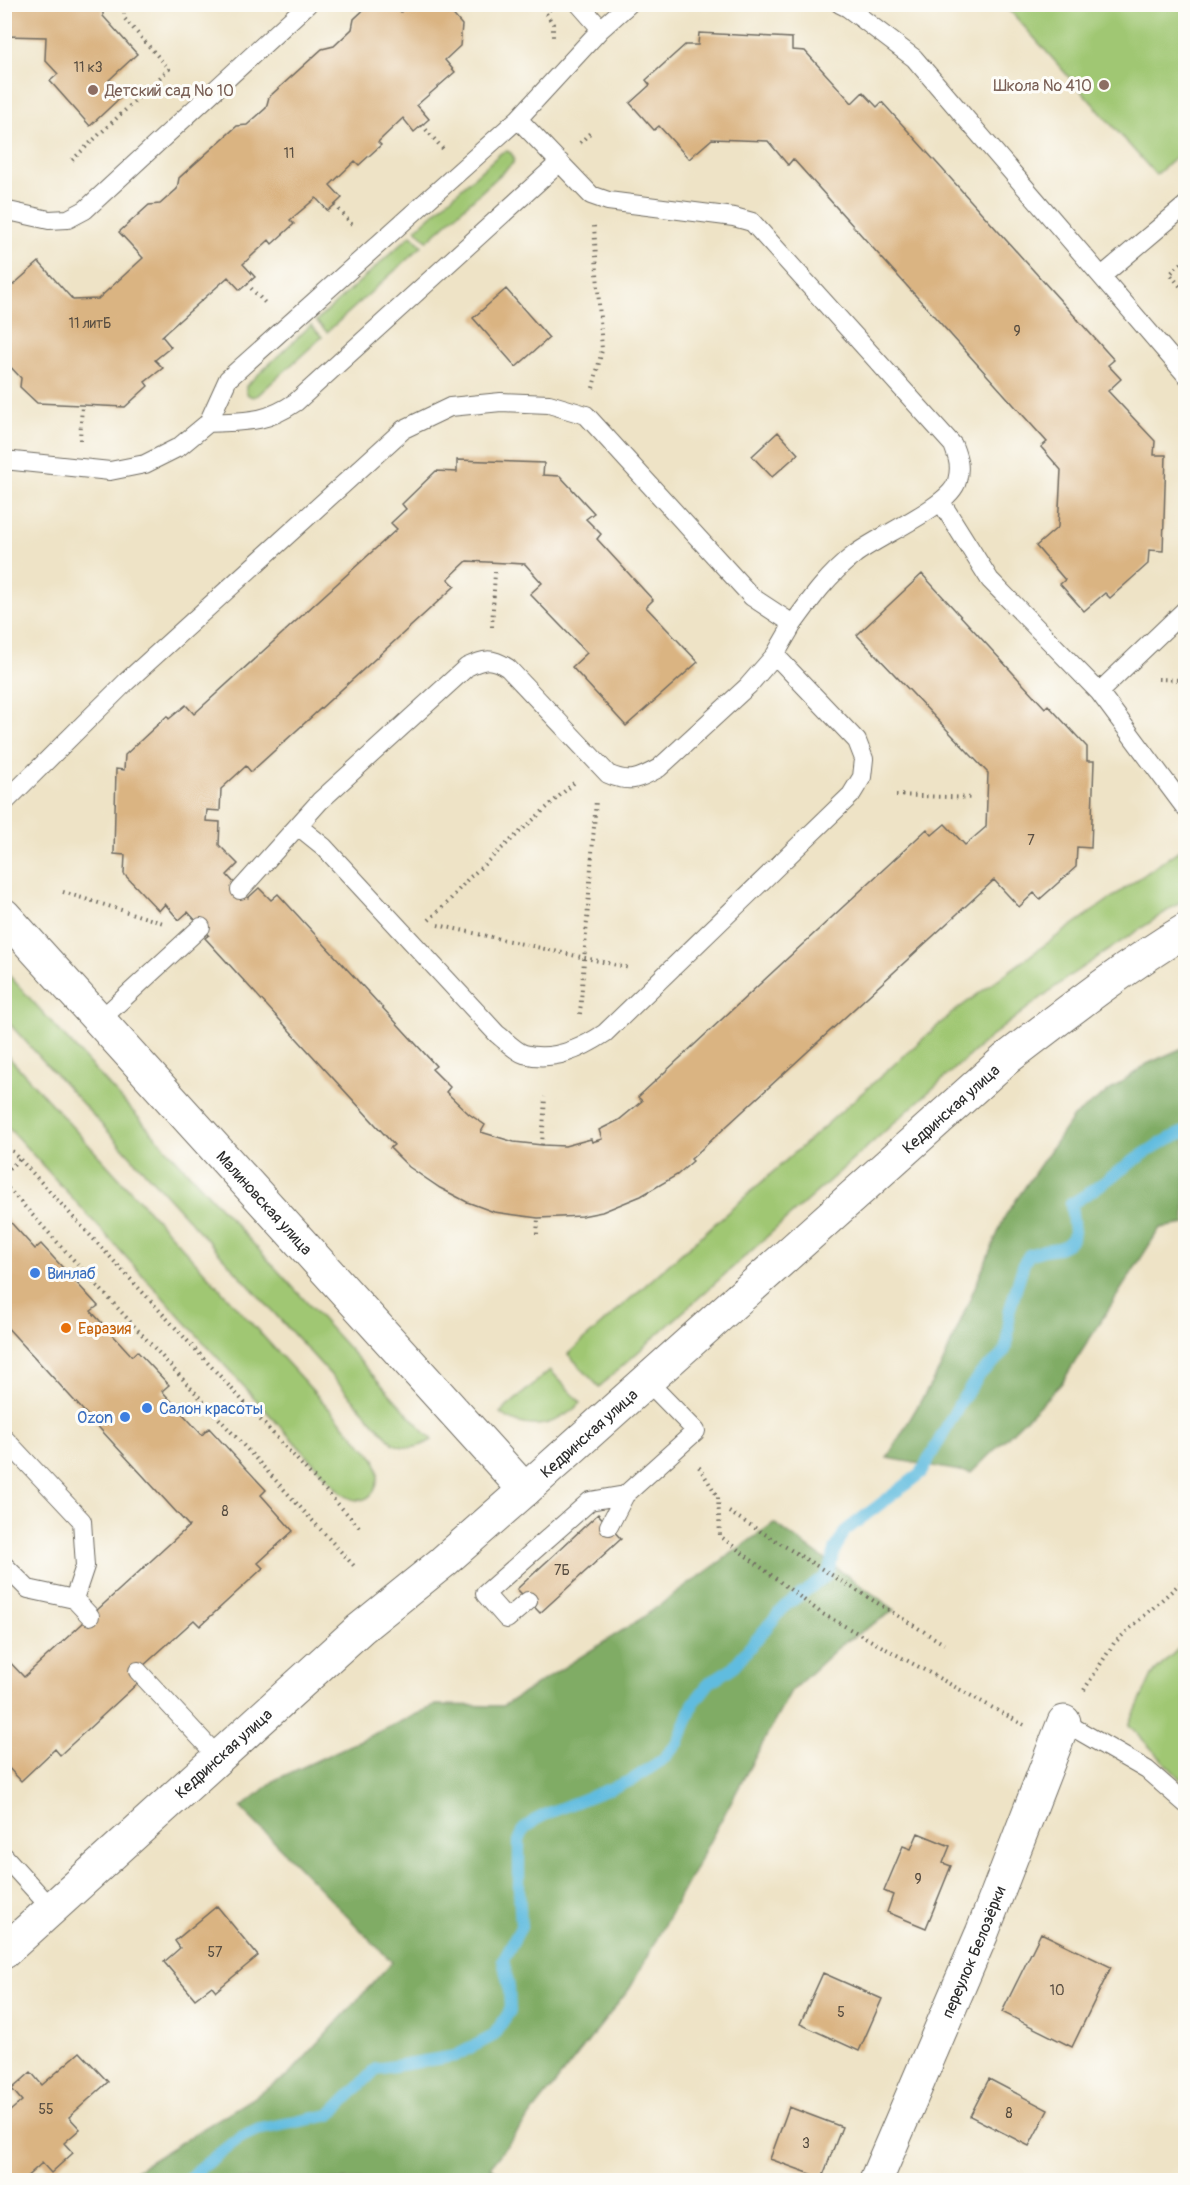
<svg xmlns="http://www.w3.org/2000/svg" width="1190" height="2185" font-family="Pangolin,sans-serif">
  <rect width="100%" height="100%" fill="#fdfcf7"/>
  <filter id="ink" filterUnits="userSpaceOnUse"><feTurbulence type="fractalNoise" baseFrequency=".0167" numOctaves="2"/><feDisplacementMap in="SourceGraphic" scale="12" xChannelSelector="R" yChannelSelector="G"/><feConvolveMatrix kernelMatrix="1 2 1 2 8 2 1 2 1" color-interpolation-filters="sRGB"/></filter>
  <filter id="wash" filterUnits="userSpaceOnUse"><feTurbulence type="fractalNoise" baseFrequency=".008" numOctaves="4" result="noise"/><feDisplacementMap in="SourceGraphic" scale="24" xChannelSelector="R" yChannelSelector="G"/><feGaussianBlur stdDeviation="1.35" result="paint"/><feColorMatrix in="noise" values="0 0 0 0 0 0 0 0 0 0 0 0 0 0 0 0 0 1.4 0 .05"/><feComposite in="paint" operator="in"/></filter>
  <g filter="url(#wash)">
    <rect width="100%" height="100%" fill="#eee3c6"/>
    <path fill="#a0c773" stroke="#66794f" stroke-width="1.5" d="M1005,5H1185V149L1156,175Z
      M507,151L511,153L514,158L513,163L427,241L416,229L501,153Z
      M411,235L422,246L327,332L316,321Z
      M311,325L322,337L258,395L253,397L248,395L246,391V386Z
      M1185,846V899L1068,977L989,1038L599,1387L568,1354L951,1014L1039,949Z
      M5,971L432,1440C418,1448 409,1450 394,1444L5,1019Z
      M5,1053L375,1459C386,1487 366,1515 339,1491L5,1124Z
      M550,1370L581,1403C556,1426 529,1434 500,1413Z
      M1185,1642V1784L1129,1725L1152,1675Z"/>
    <path fill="#80ac65" stroke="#566c48" stroke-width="1.5" d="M1185,1047V1224L1160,1228L1061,1384L971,1473L887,1458L942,1365L1005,1216L1073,1117L1147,1064Z
      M774,1523L895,1610L842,1644L791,1691L630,1988L490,2167L507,2180H120L288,2076L392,1962L241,1808L275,1780L436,1705L503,1706L639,1620Z"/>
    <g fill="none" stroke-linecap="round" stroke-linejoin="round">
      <path stroke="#61bcdf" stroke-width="12" d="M189,2180L198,2170L239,2138L256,2130L330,2115L376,2069L455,2056L493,2036L510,2011L509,1987L503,1960L521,1927L519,1889V1841L524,1829L535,1820L551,1812L632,1780L662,1760L678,1743L693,1704L710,1682L732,1668L785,1606L825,1577L829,1570L835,1550L845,1531L921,1473L961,1401L980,1374L1000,1357L1005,1350L1008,1340L1009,1312L1024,1263L1029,1255L1044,1250L1059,1248L1067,1244L1073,1238L1074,1232L1071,1204C1111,1181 1142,1149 1186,1131"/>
    </g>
    <g id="blocks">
      <path fill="#dab482" d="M4,4H103V16L137,54L109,80L123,95L90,126L50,81L58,74L45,60L46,37L4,36Z
        M370,4H394L401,12L409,4H444L462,25L460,46L445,60L455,72L417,105L429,119L414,132L403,118L378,142L381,145L359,165L355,161L330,185L342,198L328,211L316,198L290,220L294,224L272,244L269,240L243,264L255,277L240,290L228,277L162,336L171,347L155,360L163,368L145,382L148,386L125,407L37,403L20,387L21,378L4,360V293L39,262L73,300L98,299L143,258L119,232L149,205L160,204L177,189L179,178L237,126L247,125L266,108L269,97L322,49L334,46L352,29L354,19Z
        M699,33L792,38V50L805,51L852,103L863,92L877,107L882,102L1114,360L1108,365L1121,379L1108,391L1155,441L1154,455H1166L1163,551L1149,550L1148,564L1110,598L1105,593L1084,611L1060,584L1065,580L1036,546L1058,527L1061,470L1041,447L1047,442L793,159L788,165L768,141L712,139L689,159L659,126L654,130L630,103L650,85L646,80L685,45H698Z
        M506,289L549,338L516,367L473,318Z
        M778,432L798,454L772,477L752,456Z
        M457,460L544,463L543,475L560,476L594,513L586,519L601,534L597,539L653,600L646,607L698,662L626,726L572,667L587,653L530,594L542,583L525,564L467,561L448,579L455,586L251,772L246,766L221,789L220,811L207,810L206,821L220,822L219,845L238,864L227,875L248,898L259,888L271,900L278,894L436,1066L432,1069L450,1087L446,1092L469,1114L485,1125L481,1132L514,1142L542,1145L565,1146L591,1139L592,1142L602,1139L599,1130L619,1120L642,1101L638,1097L927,829L932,835L945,824L965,845L986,827L988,773L857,635L922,574L1045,708L1048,705L1087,747V761H1094L1091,848L1077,847L1076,867L1040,899L1034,893L1019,907L994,880L691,1159L693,1161L677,1175L641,1196L602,1212L582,1216L538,1218L494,1212L467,1202L440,1188L409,1167L390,1148L394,1145L205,938L209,935L188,912L179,920L165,904L159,911L124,874L125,855L114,854L116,769L124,770L125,755L167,716L169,719L186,705L194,714L397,529L391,523L406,509L402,504L436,471L457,472Z
        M4,1215L35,1249L41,1244L98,1306L91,1311L132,1356L137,1351L169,1385L162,1391L202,1435L209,1428L266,1490L261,1495L293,1531L258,1563L263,1568L200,1626L194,1620L132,1676L138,1683L60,1755L55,1749L21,1781L4,1763V1656L24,1677L189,1526L4,1324Z
        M598,1514L621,1539L540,1613L517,1589Z
        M918,1833L950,1846L943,1863L951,1866L926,1928L887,1912L893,1895L884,1891L903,1846L911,1849Z
        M217,1906L258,1956L216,1991L212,1986L195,1999L164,1962L180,1948L175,1941Z
        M1041,1933L1111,1967L1072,2047L1002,2012Z
        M823,1973L882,1999L859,2051L800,2024Z
        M80,2052L108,2082L69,2117L80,2129L64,2143L73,2153L51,2173L42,2163L23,2180H4V2116L22,2101L12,2089L31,2072L42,2085Z
        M989,2079L1048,2110L1029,2146L970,2116Z
        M789,2107L842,2127L822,2178L770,2159Z"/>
    </g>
  </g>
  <g filter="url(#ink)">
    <use href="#blocks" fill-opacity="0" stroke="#6f6b61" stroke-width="1.5"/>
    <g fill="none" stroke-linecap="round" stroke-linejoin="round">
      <g stroke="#6f6b61" stroke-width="20">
        <path id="service" d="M579,4L601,29
          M840,4L848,8L914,58L1186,375
          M4,210L49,220L68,219L85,210L308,4
          M1102,276L1186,205
          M208,423C245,421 264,424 296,402L560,162
          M4,460L110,471L145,464L179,447L208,423L228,379L518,119L601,29L629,4
          M941,502L990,580L1099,692L1186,809
          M1099,692L1186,609
          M4,803L126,682L404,429L450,407L501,402L549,404L586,415L752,597L793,624C811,599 829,574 854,555C876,537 951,506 957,481C961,467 958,458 953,445L752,222L734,217L608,201L591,195L518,119
          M298,826L324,847L497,1034C505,1040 515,1051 524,1054C553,1062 581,1049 605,1033L851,795L862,777L864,759L857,741L775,655
          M240,890L320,801L467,667C484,659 491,657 508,668L608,774C630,784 639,779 659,768L748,686L775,655L793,624
          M100,1020L201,927
          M4,1438L82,1521L85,1566L74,1599
          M609,1526L625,1495
          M4,1565L28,1589L74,1599L90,1616
          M528,1601L507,1619L485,1594L590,1501L625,1495L696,1431L647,1381
          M138,1671L219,1758
          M1064,1722L1147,1770L1186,1804
          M4,1856L52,1909"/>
      </g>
      <g stroke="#6f6b61" stroke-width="35">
        <g id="minor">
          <path id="s1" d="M4,915L525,1490"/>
          <path id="s2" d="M4,1952L360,1629L443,1562L525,1490L1006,1059C1065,1014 1123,968 1186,930"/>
          <path id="s3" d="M876,2180L982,1933L1064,1722"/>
        </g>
      </g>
      <path stroke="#6f6b61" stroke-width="4" stroke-dasharray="1.5 4.5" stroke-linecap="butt" d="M550,9L546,13L553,24V37
        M422,125L443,149
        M580,143L592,131
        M72,160L169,69L124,18V4
        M335,205L354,227
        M1186,259L1170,274L1186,293
        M247,284L267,305
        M593,388L602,350L594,226
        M80,440L82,405
        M492,627L495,572
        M1158,679L1186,680
        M896,795L973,798
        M63,892L163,923
        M429,920L448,902L468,879L576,781
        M438,925L630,968
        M580,1014L596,800
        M4,1142L362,1530
        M542,1145L545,1097
        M4,1172L20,1159
        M4,1184L355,1567
        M537,1234L538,1218
        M699,1467L718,1497L720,1536L821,1613L1024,1725
        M729,1512L944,1644
        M1084,1690L1114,1643L1186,1578"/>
      <use href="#service" stroke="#fff" stroke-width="18"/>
      <use href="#minor" stroke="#fff" stroke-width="33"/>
    </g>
  </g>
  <g fill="#8d6e63" stroke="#fdfcf7" stroke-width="2">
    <circle cx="1104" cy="85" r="6"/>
    <circle cx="93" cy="90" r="6"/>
  </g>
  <g fill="#3f7fe0" stroke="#fdfcf7" stroke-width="2">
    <circle cx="35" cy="1273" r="6"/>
    <circle cx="147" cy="1408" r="6"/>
    <circle cx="125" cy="1417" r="6"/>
  </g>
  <circle fill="#e8710a" stroke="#fdfcf7" stroke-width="2" cx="66" cy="1328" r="6"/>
  <g text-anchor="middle" stroke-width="6" stroke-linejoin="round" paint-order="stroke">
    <g font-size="14" fill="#574d41">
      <text x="88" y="72">11 к3</text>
      <text x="289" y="158">11</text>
      <text x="90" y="328">11 литБ</text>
      <text x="1017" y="336">9</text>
      <text x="1031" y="845">7</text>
      <text x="225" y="1516">8</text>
      <text x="562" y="1575">7Б</text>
      <text x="918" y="1884">9</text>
      <text x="215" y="1957">57</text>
      <text x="1057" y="1995">10</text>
      <text x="841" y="2017">5</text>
      <text x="46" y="2114">55</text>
      <text x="1009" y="2118">8</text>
      <text x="806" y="2148">3</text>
    </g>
    <g font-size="16" fill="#785e54" stroke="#fdfcf7" text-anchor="end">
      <text x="1092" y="91">Школа № 410</text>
      <text x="105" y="96" text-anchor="start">Детский сад № 10</text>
    </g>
    <g font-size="16" fill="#2b2b2b" stroke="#fdfcf7">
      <text dy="6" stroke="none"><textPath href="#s2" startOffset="1268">Кедринская улица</textPath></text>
      <text dy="6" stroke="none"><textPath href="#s1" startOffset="388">Малиновская улица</textPath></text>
      <text dy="6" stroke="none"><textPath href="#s2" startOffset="782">Кедринская улица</textPath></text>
      <text dy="6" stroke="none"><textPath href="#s2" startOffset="296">Кедринская улица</textPath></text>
      <text dy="6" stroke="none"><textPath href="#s3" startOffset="248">переулок Белозёрки</textPath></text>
    </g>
    <g font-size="16" fill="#366cbe" stroke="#fdfcf7" text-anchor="start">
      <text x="47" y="1279">Винлаб</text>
      <text x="159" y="1414">Салон красоты</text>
      <text x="113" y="1423" text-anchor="end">Ozon</text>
    </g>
    <g font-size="16" fill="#c56008" stroke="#fdfcf7" text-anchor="start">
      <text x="78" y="1334">Евразия</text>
    </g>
  </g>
  <rect width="1190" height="2185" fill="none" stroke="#fdfcf7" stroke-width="24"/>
</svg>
